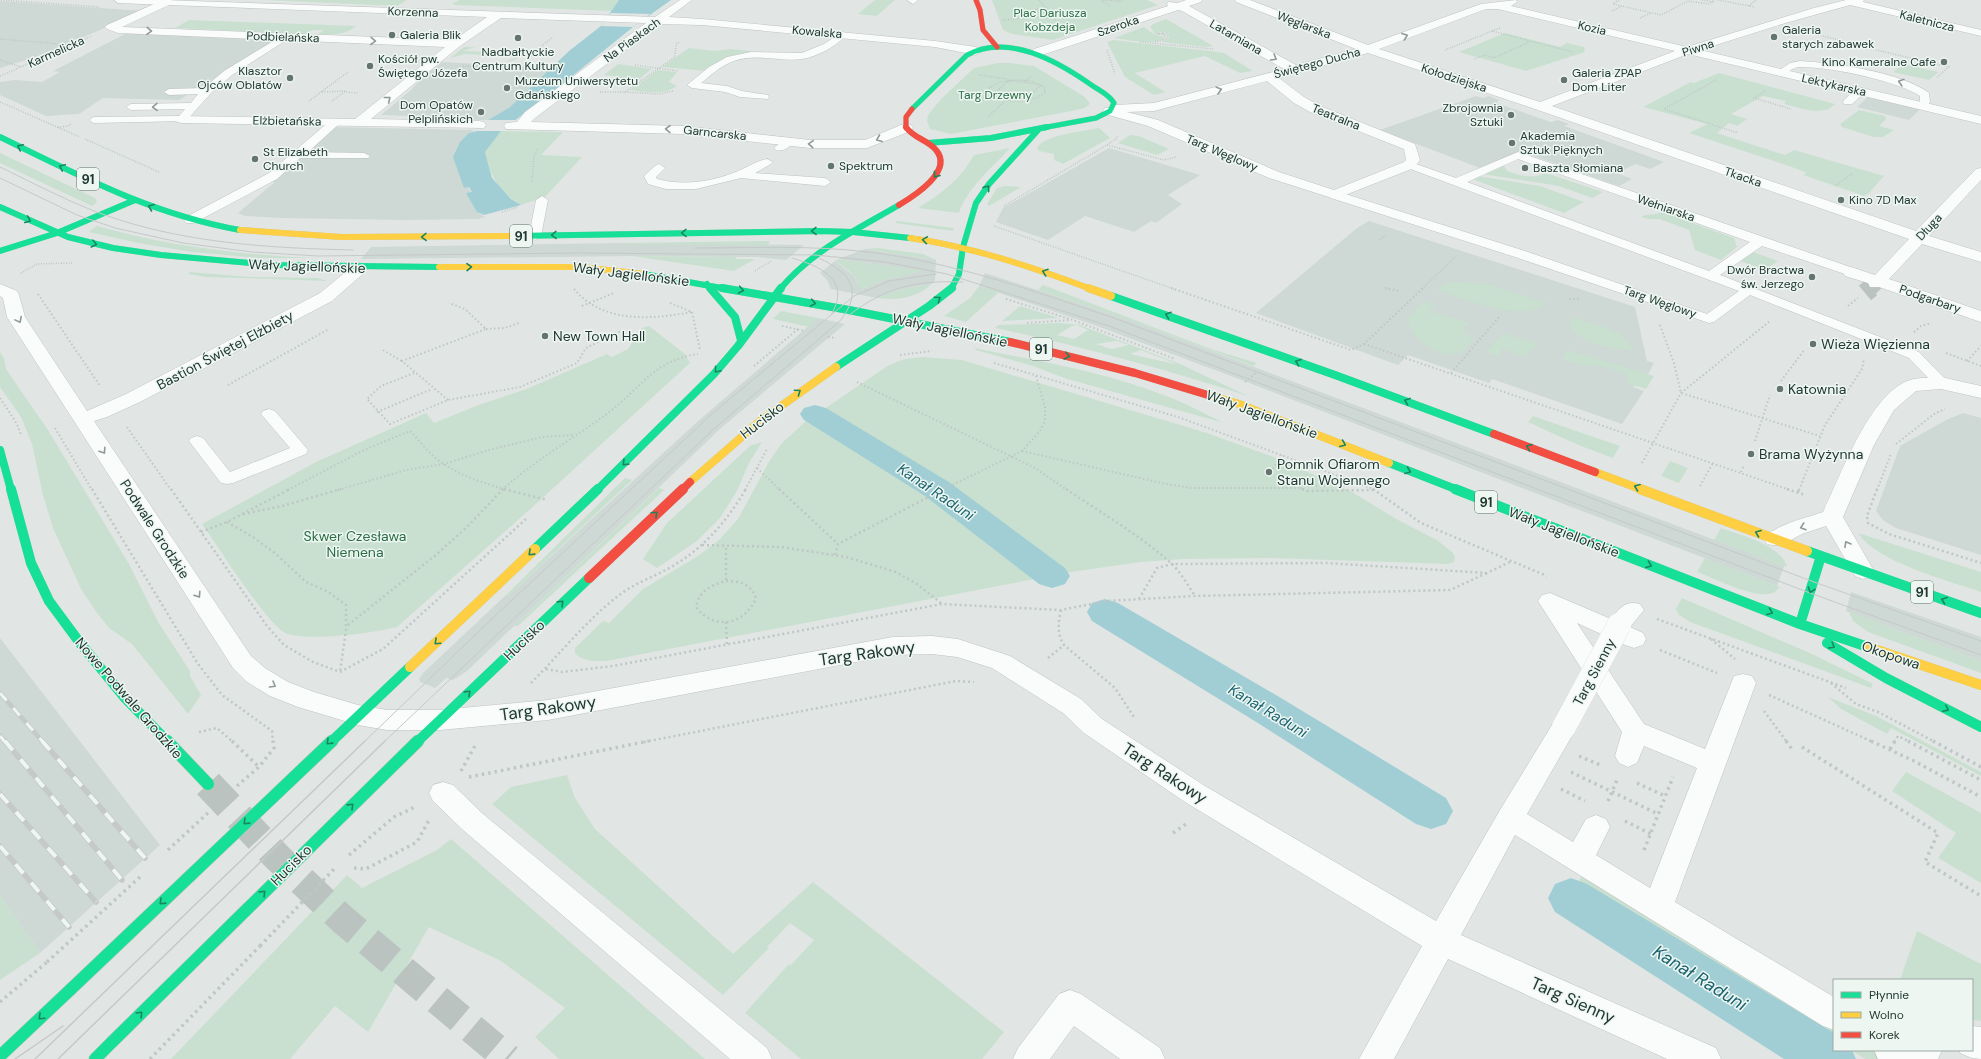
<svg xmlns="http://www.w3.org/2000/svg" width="1981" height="1059" font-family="'DM Sans',sans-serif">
  <rect width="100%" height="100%" fill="#e1e6e4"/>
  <path fill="#ced8d4" d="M0,1L143,11L45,54L0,68Z
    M129,32L275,39L248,56H252L179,100L103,98L79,114L46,116L0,95V82L15,80L42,82L60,72L53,71Z
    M442,62L551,68L510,107L488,120H460L462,118L381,115L411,90L422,78Z
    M1476,96L1483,98L1489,96L1499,100L1496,103L1551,122L1558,120L1569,124L1564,126L1664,162L1650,169L1636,164L1616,173L1632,179L1619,186L1520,151L1480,168L1380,130Z
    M1869,96L1921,108L1909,120L1857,107Z
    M330,127L473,130V132L469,133L464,188L468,187L472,193H467L477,212L485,217L478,219L406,220L283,218L245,216L238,213L275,182L263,181Z
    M1109,148L1200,175L1168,195L1182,204L1156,223L1151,221L1134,232L1085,216L1048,240L996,222L1003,208Z
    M1369,221L1635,307L1647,361L1654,363L1648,374L1643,373L1633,387L1644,391L1622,424L1492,379L1489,383L1408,355L1398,365L1256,313L1357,228Z
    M622,243L804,245L786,260L758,257L633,256L361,259L371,247Z
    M865,249L936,260L935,280L932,284L897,290L877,298L831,289L827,280L820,273L835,261L853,275L862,289L884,280L921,271L838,259Z
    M985,273L1129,320L1784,566L1777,586L1239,379L1097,326L979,286Z
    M818,318L845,324L721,428L467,671L453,680L446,678L435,688L420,682L419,679L423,673L506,595L508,596L697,422Z
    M1963,413L1981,418V555L1896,528L1883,520L1876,511L1900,446L1946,420Z
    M1851,592L1981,637V661L1846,611Z
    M0,638L160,845L40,953L0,895Z"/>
  <path fill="#c9e0d0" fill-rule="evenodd" d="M266,0H407L397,6Z
    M460,0H619L613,11L454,5L453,3Z
    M875,0H895L877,16L858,14Z
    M992,0H1147L1158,5L1053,40L1012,34L1003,30Z
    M1166,19L1213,46L1206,47L1161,42L1169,38V35L1163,32L1155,34L1150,27L1153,24Z
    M189,20L356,26C346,35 331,35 318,34L324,30H312L305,34L175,28Z
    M1144,27C1151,32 1155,37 1166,36L1165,38C1154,46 1128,40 1114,38Z
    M1505,33L1560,47L1567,43L1584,47L1585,52L1526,71L1459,52Z
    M1113,40L1218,52L1224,53L1253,71L1240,73L1205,56L1135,73L1165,92L1154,95L1125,77L1107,42Z
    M464,47H475L463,51L514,53L529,50C521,57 515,61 505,62L517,57L466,54L450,58Z
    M689,48L715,51L729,49L753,51L729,56L706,71L662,67Z
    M998,63H1011L1034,66L1085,97L1090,104L1085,108L1076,110L951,134L930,129L927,121L928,115L942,98L974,68Z
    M618,64L652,69L639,79L604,75Z
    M1903,64L1938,72L1929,80L1893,72Z
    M658,70L677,72L669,82L677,86C662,96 647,92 630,90Z
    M1719,73L1835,104C1822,118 1799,107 1784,104L1786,101L1763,96L1731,114L1747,119L1737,126L1729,123L1717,133L1785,155L1794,150L1884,176L1869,193L1864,196L1803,175L1807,173L1792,167L1689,133L1707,124L1643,107L1691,82L1694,83Z
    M1859,110L1885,116L1886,119L1879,126L1894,130L1883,137H1874L1842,127L1840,124Z
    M1099,128L1110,138L1063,164L1054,160V154L1039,151L1037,149C1041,135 1085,131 1099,128Z
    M500,131L563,132L541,155L582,157L545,197L521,205C496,189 492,178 485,152Z
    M1130,135L1139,136L1169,149L1157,155L1118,143Z
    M1010,148C993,167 967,188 959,213L918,208C941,194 961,179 974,155Z
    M0,153L95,198L97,202L92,206L0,163Z
    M1504,165L1507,171C1521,176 1532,179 1546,173L1603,192L1592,198L1559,186L1482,174Z
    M1478,176L1540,186L1584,202L1564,213L1472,179Z
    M1005,186L1021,187L989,206L987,204L997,188Z
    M1662,212L1734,238L1737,247L1721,260L1695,250L1689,230L1659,219H1649L1641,217C1648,213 1655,216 1662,212Z
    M897,221L954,228L953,231L895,223Z
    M97,226C167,246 237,254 309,258H260L192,252L138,243L89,232Z
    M770,241L768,245L621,244L622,243Z
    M878,248L923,254L936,260L865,249Z
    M1753,252L1778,261L1765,270L1740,261Z
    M632,256L736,257V259H755L734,271Z
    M838,259L922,271L884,280L862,289L859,287C858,275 844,267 835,261Z
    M190,272L249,277L317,278L328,281L207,277L188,274Z
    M1456,282L1487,284L1547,303C1520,324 1465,299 1436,289L1447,283Z
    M932,284C916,298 897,301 877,298L897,290Z
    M1043,285L1211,349L1257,363L1253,366L1129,320L1038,290Z
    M979,286L999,292L966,322L944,316L970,298Z
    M1423,301L1435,305L1429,311L1469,323L1464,328V333L1474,339L1461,354L1455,353L1452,356C1432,350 1412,342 1408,319Z
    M1020,306L1059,318L1002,321Z
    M781,311L818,318L809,327L773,319Z
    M1575,317C1599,329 1619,323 1633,350C1616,349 1575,343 1569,325Z
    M1060,323L1080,325L1180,364L1248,396C1164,369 1081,346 995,328L998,325ZM1077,325L1088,330L1074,339L1057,335L1072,326ZM1117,341L1129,345L1111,349L1096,344ZM1141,350L1174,363L1175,364L1130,354Z
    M649,326L685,354L690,363L537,503L397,627C374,633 307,642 285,633C267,624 217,545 202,524L316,462L426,413L434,423L476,406L529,388L607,354L612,357L628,349L642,328Z
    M1503,333L1537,344L1526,357L1503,349L1497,356L1486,352Z
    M974,348C1038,361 1105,372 1166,396C1186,403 1205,414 1224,423L1064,378L1033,366L976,350Z
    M1568,350L1648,374L1654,376L1646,389L1626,383L1629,376L1612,369L1591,364L1588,367L1562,359Z
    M0,352L4,358L6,369L48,430L129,564L158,622L190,671V676L201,695L188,714L132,644L109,628L97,613L81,589L53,528L43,495L32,444L21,417L0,387Z
    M923,357L962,360L1207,433L1279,459L1352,492L1398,520L1437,540L1453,553L1455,557L1454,562L1448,564L1271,558L1184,559L1141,562L1071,572L606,661C596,661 582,662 575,653V648L603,621L609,623L643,589L698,556L719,540L738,519L770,460L782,443L805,422L889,365L905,359Z
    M1533,416L1620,446L1613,458C1584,448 1556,435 1528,422Z
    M762,442L749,463L737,491L720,518L697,541L657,568L643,559L667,523L751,445Z
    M1670,461L1688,468L1679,483L1661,476Z
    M625,478L632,480L508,596L506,595Z
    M659,488L664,490L518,626H514Z
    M1721,528C1740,535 1782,545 1787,567L1714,540Z
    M1858,533L1981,572V592C1947,580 1878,563 1858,533Z
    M1705,558L1777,586L1780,587C1778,589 1775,592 1773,593C1756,600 1714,578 1697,572Z
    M1682,598L1812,654L1873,684L1871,688L1690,622L1679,615L1676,609Z
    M1849,612L1981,661V673L1868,632L1853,621Z
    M1828,697L1876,716L1981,772V776L1891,728L1887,734L1841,709Z
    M1906,772L1981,813V883L1938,858L1956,833L1892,791Z
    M567,775L575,798L595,829L733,954L813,882L1004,1032L982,1059H801L745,1013L789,964L791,965L814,940L790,923L767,947L769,948L723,995L492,804L511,787Z
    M451,839L705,1059H559L535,1037L565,1008L501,961L429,927L368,1032L335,1006L290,1059H171L347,875L362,888L437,850Z
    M1583,873L1834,1026V1040L1579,881Z
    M0,895L40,953L0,980Z
    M1917,931L1981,964V1021L1972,1020V980H1900Z
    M1851,1050H1873L1887,1059H1865Z"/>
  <path fill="#a1ced5" d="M619,0H671L633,27L560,86L501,131L485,152L492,178L511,199L521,205L484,215L477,212L466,193L472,192L469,187L464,188L453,157L460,142L469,133L477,131L488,120L510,107L569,51L601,26Z"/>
  <path fill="#e1e6e4" d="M611,13L650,14L633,27L601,26Z
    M485,120H516L504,131H474Z"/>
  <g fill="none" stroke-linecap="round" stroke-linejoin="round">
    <path fill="#a1ced5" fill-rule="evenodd" d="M815,405L826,408L949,482L1065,568L1070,576L1065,584L1052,588L1039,584L925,496L804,420L800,414L804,408Z
      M1105,599L1118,603L1281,698L1446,798L1453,811L1446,824L1431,829L1416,824L1253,720L1092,621L1087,612L1092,603Z
      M1571,878L1587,884L1834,1033V1050H1852L1856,1059H1784L1555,912L1548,898L1555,884Z"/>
    <path stroke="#bac3c0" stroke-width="15" stroke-dasharray="15 8" stroke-linecap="butt" d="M1870,289L1876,283"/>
    <path stroke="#bac3c0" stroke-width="19" stroke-dasharray="19 10" stroke-linecap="butt" d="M1865,293L1871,288"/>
    <path stroke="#bac3c0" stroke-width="30" stroke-dasharray="30 15" stroke-linecap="butt" d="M208,784L277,857L342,919L508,1059"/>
    <g stroke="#bec3c1" stroke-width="1">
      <path id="lane" d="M114,0H171L172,2L168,5L118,3Z
        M907,0H917V1L913,4Z
        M842,32L845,33V37C832,48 819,56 802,59C779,62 756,53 734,61C722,65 711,75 701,83L727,86L742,91L768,95L769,97L768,99L740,97L725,92L692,88L687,85L709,67L727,57L751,52L802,53L824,44Z
        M285,34L290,37L288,39L232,75L211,93L186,121L94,123L89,120L94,117L179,116L185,109L131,110L126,107L131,104L191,103L198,94L169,95L164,92L169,89L204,88L224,71Z
        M1800,61C1835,63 1901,72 1929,93L1930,102L1926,108H1918L1917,106L1920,102V96C1899,81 1826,66 1800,67C1792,67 1787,74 1780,76L1775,73L1790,63Z
        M1860,88L1864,89L1865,91L1864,93L1852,104H1844L1843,102L1844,100L1856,89Z
        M335,119L340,122L339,124L308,152L364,153L370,156L368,158H300L277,179L194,223H186L184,220L186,217L269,173L331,120Z
        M788,139L792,140L794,142C789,148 783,152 776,150L774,148L784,140Z
        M1518,152L1856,269L1858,272L1856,275L1851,276L1762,246L1720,275L1919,352L1949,383L1946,386H1936L1909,358L1750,295L1714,322L1709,323L1515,257L1331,198L1329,195L1331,192H1339L1525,251L1707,314L1739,291L1405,167L1403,165L1409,162L1413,163L1456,178ZM1518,159L1750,242L1709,271L1467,182Z
        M767,159L773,162L771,164L755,173L825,178L831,182L825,186L741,178L696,189H666L648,184L644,176L655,166L659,164L665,168L656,177L657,179C684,186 710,182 736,172C746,168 756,161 767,159Z
        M542,196L548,200L541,236L535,240L529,236L536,200Z
        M269,409L275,411L308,450L306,454L233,483L227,484L221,483L189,441L191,438L197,436L203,438L230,472L290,448L261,414L263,411Z"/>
    </g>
    <g stroke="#bec3c1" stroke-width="1">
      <path id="street" d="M163,0L655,17L680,0H692L669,17L702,19L935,41L976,47L982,51L976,55L935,47L702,25L660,24L535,118L531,122L683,126L810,140H865L901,125H911L913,128L911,131L867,148H810L683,134L506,129L504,126L506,123L517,122L525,112L646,23L501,18L460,46L371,119L479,121L484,122L486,125L484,128L182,123L177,122L175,119L177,116L355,119L445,47L118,33L107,29L105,27L107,25ZM169,5L487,17L454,40L122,27Z
        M1186,0H1202L1201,2L1189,6L1296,65L1356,49L1236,2L1235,0H1250L1368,45L1481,4L1516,0L1517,2L1511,6L1687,47L1814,8L1846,0H1864L1863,2L1981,30V36L1850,5L1782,24L1700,50L1981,116V124L1688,54L1552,106L1916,231L1976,169L1981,168V180L1929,236L1981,252V262L1922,244L1889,279L1981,311V322L1879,287H1870L1868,283L1845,276L1843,272L1845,268L1851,267L1875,275L1909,239L1535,109L1368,53L1279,78L1304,97L1320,106L1415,144L1420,160L1414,168L1335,199L1269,178L1148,126L1105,114L1103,111L1105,108H1114L1115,105L1154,103L1284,69L1182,11L1178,10L1042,55H1034L1032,52L1034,49L1168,6L1167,4L1168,2L1178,3ZM1486,9H1498L1675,51L1540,102L1379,49ZM1267,81L1294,103L1310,112L1404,149L1406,160L1404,162L1334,190L1279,172L1158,120L1127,112L1154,111Z
        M360,263L366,265L368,268L366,271L332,301L140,402L107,417L94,421L251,656L265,668L288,682L314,692L358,705L387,710H440L548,700L893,637L932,636L958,639L1010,656L1081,699L1102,719L1205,786L1436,921L1500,810L1555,720L1564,717L1573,720L1577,727L1527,814L1573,842L1586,819L1596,815L1606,819L1610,827L1596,855L1650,888L1697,768L1644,746L1637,763L1628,767L1619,763L1615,756L1622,732L1538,601L1542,595L1550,593L1611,619C1620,608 1625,600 1640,604L1644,610L1630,627L1643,633L1646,639L1643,645L1634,648L1625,645L1577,623L1644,724L1705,749L1734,676L1743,674L1752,676L1756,683L1675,902L1834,997V1030L1823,1026L1515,835L1461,935L1716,1048L1721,1059H1667L1448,959L1394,1059H1359L1422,946L1185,802L1084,733L1063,713L992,668L957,657L932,654L893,655L548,720L440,730H387L358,725L298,707L270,696L247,682L233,668L7,317L3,298L0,296V284L17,291L19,295L25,317L87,411L126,394L320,293L354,265Z
        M1941,377L1981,386V398L1941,389L1916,391L1894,410L1874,445L1843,517L1874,571L1871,576L1863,579L1855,576L1826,526C1818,529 1810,531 1802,534C1790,540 1781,548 1767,544L1764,539C1773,525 1807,518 1823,512C1840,477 1868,399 1905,382C1914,377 1930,378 1941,377Z
        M443,782L453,785L483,814L767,1048L772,1059H730L463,830L433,801L429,793L433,785Z
        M1070,990L1081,994L1160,1048L1165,1059H1120L1074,1026L1050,1059H1013L1018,1048L1059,994Z
        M1972,1026L1981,1027V1059L1972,1058L1960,1053L1959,1050H1972Z
        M1874,1050H1942L1938,1059H1878Z"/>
    </g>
    <g stroke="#bdc4c1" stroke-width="5.5">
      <path id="fast-far4" d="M912,109L967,55C1008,33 1057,61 1090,84C1098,90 1109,94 1114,103L1110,111L1096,118L1042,128"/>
    </g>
    <g stroke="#bdc4c1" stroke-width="6">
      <path id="fast-far3" d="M0,137C80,176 151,214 240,230
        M928,143L991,138L1047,127
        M0,207L68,237L113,248L161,255L272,265L439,267
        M511,236L820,231L853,232L910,238
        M0,251L57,233L135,200
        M644,274L727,289
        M707,284L711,289
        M780,289C813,250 856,230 899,205
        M951,289L959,274L963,247L976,203L989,184L1038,130"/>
    </g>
    <g stroke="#bdc4c1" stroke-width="8">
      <path id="fast-far2" d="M710,288L735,317L741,340
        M722,288L849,310L1010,342
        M1111,296L1335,375L1494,434
        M836,367L929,306L952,288
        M0,450L11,490
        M1389,463L1458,490
        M597,490L714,374L738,346L781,288"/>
    </g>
    <g stroke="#bdc4c1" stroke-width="10">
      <path id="fast-far1" d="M11,489L31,563L49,601L80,643L125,698L168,742
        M1455,489L1800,624L1868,647
        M535,549L598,489
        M1807,551L1981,613
        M1800,624L1821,556
        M1827,643L1886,678L1981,727
        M331,742L410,667
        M417,742L589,578"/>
    </g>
    <g stroke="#bdc4c1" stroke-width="13">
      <path id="fast" d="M167,741L208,784
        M190,876L332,741
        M235,921L418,741
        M0,1056L70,990
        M95,1059L112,1042"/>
    </g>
    <g stroke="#bdc4c1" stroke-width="6">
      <path id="slow-far2" d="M240,230L341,237L511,236
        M910,238C973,247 1032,267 1091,289
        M439,267H581L644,274"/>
    </g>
    <g stroke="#bdc4c1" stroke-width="8">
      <path id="slow-far1" d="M1088,288L1111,296
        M1208,395L1239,404L1389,463
        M1595,472L1643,490
        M690,482L760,421L836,367"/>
    </g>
    <g stroke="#bdc4c1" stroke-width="10">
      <path id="slow" d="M1640,489L1807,551
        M1868,647L1981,685
        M410,667L535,549"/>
    </g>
    <g stroke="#bdc4c1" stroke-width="5.5">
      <path id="jam-far3" d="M976,0L980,10L983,30L997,47
        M906,128V117L912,109"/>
    </g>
    <g stroke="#bdc4c1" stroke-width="6">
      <path id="jam-far2" d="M899,205C914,196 954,171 936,150C928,140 913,138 906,127"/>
    </g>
    <g stroke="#bdc4c1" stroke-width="8">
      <path id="jam-far1" d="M1010,342L1135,373L1208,395
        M1494,434L1595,472
        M682,490L690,482"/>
    </g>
    <g stroke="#bdc4c1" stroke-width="10">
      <path id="jam" d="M589,578L683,489"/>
    </g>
    <path stroke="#bec7c5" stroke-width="1.5" stroke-dasharray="1 1.5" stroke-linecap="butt" d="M1,0L100,7
      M1039,0L1059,24
      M1101,0L1122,1
      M1101,0L1110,6
      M1619,0L1613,4L1661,15L1688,1L1709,4L1715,0
      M1702,0L1713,2
      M1718,0L1755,7
      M1749,6L1756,0
      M1612,11L1622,6
      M1025,18V14L1032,10L1045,8
      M1033,18L1032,14L1046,10
      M1640,18L1651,13
      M1003,20L1084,13
      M1500,28L1492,31L1573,52
      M1163,33L1166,35L1157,34Z
      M1818,35L1844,41L1842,42
      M0,39L71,45
      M1140,42L1213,49
      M1155,42L1166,39L1168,36L1166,34
      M1836,47L1842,42L1949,67L1936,78
      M539,48L553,37
      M1107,50L1115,74
      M1445,50L1492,31
      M1474,59L1485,55L1494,58L1531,41
      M0,60L21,67
      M635,65L678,71
      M463,66L545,70
      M979,75L1007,79
      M0,76L92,36
      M618,77L641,80
      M1009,80L1041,85L1025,100L993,95Z
      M1017,80L1031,81L1044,87L1045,93C1028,104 1005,104 989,92V88L1000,82Z
      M1716,80L1664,109L1738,133
      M1024,82L1032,76
      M673,91L659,94L625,92L675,57L676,44L679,42
      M1765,91L1754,98L1791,109
      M322,92L347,91
      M600,92H625
      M309,101L348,72
      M332,101L344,92L358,93
      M0,102L80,137
      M988,117L1006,100
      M58,127L68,126L72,123
      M85,139L159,172
      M1107,145L1164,160L1176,157
      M532,182L534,156L538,148
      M1835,186L1853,173
      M1004,206L1107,145L1116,139L1118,135
      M502,212L518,207
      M994,226L1174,289
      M1379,240L1386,235
      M36,264L73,263
      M755,271L771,261
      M21,273L37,264
      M1385,288L1388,289
      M1422,289L1456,256"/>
    <path stroke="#bec7c5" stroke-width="2" stroke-dasharray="1.5 2.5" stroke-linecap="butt" d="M1171,288L1351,350L1364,344L1423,288
      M1385,288L1399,291
      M574,289C602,323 651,320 691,312
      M38,294L100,386
      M1006,299L1073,320L1175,359
      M1569,299H1580
      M670,303L692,312
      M582,306L614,293
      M1848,306L1858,298
      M692,312L700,350
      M1027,323L1070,320
      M1660,325L1674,363L1681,393L1820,436
      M782,326L805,331
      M486,329L505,328L519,323
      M1914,332L1921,326L1931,323
      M828,337L836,338
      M1364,344L1790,490
      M383,350L402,361
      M1946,353L1981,366
      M900,355L932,351
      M1967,361L1981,346
      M994,363L1178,417L1376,490
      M754,366L798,329
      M414,373L381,386L367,399L390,424L448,400L520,387L577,363L586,348L621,331
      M1451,373L1499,317
      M1781,381L1805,349
      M857,382L1035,468L1067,490
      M1245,382L1257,372
      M228,385L329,329
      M0,398L17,424L21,435
      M448,400L402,361L486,329L465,309L449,303
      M377,412L432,389
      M127,427L171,490
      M55,428L92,490
      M1755,441L1770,395
      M1896,444L1934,414L1945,409
      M1022,451L1166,484L1192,488H1300L1304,490
      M1642,463L1681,393L1770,321
      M757,468L780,490
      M1273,469L1282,455
      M1741,472L1744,465
      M1700,486L1713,463
      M1300,488L1305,486L1360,485
      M288,490L364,450L410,431C420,441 429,454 441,462C460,476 484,483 507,490
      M338,490L406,470L444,464L489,450L542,437L574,435
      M502,490C535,460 573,439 608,413C640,389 654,360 698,354
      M745,490L767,449
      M942,490L1022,451L1040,431L1045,421V407L1036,376
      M1799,490L1825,425L1862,369L1864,359
      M1877,490L1891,454"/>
    <path stroke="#bec7c5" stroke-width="2.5" stroke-dasharray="2 3" stroke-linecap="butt" d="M92,489L198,664L222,695L272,731L273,742
      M171,489L267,626L284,645L313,662L340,672
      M504,489L547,500
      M779,489L838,544
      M1066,489C1101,513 1140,535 1172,564C1181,573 1188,585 1195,596
      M1302,489L1307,491L1373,490
      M1373,489L1421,523L1547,576
      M1787,489L1805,495
      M1877,489L1867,516L1868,523L1889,534L1981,563
      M1798,492L1799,489
      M243,514L282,506L341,489
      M227,522L253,537L276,554L306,582L327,591L346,605V630L340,672
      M201,532L227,522L290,489
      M702,545L781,547L846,557L896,572L917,584L942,604
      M726,548V581
      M835,555L838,544L944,489
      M726,581C740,581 751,584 756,598C745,625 714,631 696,607C699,591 711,585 726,581Z
      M1139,599L1157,568L1172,564L1326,563L1487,573L1510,562
      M1061,610C1058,623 1057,634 1064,645L1115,688L1134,717
      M1657,619L1846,688
      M726,622L727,644
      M348,625L437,554L467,527L503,489
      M1711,639L1735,659
      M1660,650L1717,673
      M1048,658L1064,645
      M546,669L562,672L613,666L942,604L1061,610L1106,601L1195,596L1450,590L1487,573
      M340,672L383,649L526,519
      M531,683C561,653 588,618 622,593C639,581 659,575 676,564C706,546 728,519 746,489
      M1831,683L1856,704L1878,712L1935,742
      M1769,695L1873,742
      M1764,711L1787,742
      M199,732L217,728L233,742
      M644,742L956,681L974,682
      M1894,742L1898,736L1910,742"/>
    <path stroke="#bec7c5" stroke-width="3.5" stroke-dasharray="2.5 4" stroke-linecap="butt" d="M232,741L259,767
      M1786,741L1792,749
      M1871,741L1914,761L1981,797
      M1908,741L1981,780
      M1933,741L1981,767
      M1802,747L1938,833L1925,862L1981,896
      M1890,749L1895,741
      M1579,756L1600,765
      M461,771L476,744
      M1571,772L1658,814
      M469,777L649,741
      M1637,783L1665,796
      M237,786L259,767L274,748L273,741
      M1561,789L1585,801
      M1608,801L1617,780
      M1625,821L1651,834
      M1173,833L1186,824
      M168,850L210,811
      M1644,850L1673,777
      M349,855L394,817L417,806
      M354,868L366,869L417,842L429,820
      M260,946L335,868
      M0,1002L47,962"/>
    <use href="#lane" fill="#fafbfb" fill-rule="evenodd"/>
    <use href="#street" fill="#fafbfb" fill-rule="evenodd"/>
    <use href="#fast-far4" stroke="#16e098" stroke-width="5"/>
    <use href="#fast-far3" stroke="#16e098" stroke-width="6"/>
    <use href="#fast-far2" stroke="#16e098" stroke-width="8"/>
    <use href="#fast-far1" stroke="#16e098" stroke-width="10"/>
    <use href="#fast" stroke="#16e098" stroke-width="12"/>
    <use href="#slow-far2" stroke="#ffcf43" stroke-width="6"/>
    <use href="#slow-far1" stroke="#ffcf43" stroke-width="8"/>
    <use href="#slow" stroke="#ffcf43" stroke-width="10"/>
    <use href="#jam-far3" stroke="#f24e42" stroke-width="5"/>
    <use href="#jam-far2" stroke="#f24e42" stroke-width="6"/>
    <use href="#jam-far1" stroke="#f24e42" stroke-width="8"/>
    <use href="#jam" stroke="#f24e42" stroke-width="10"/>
    <path stroke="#c5c9c8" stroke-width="1" d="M0,167C33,183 67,201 102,214C182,243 268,248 353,250
      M0,178L77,215L115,228L183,243L252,252L318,256L578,253L815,255L885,262L947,274L1109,326L1810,593L1981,655
      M695,248C752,248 811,245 868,252C953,262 1034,291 1114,318L1814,582L1981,641
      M792,258C820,266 851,280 832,313
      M849,315C886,287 917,280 963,282
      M364,742L497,614L714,412L854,296L889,281L936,274
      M384,742L715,428L840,321C864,290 851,273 819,258"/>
    <path stroke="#c5c9c8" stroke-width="1.5" d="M15,1059L63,1026
      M35,1059L365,741
      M58,1059L385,741"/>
    <g stroke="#c5c9c8" stroke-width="4.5">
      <path id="rail-far1" d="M0,693L43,742
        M0,736L5,742"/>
    </g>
    <g stroke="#c5c9c8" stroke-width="5.5">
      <path id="rail" d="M5,741L122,880
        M42,741L145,858
        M0,794L96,902
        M0,846L69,927"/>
    </g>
    <use href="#rail-far1" stroke="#eef6f2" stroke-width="3" stroke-dasharray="10" stroke-linecap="butt"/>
    <use href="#rail" stroke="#eef6f2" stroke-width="4" stroke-dasharray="12" stroke-linecap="butt"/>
    <g stroke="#bec3c1" stroke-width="24" stroke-linecap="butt">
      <path id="street-bridge" d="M1564,727L1619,625"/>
    </g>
    <g stroke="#bdc4c1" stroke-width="13" stroke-linecap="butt">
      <path id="fast-bridge" d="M70,990L190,876
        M112,1042L235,921"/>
    </g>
    <path stroke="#bec7c5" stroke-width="3.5" stroke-dasharray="2.5 4" stroke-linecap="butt" d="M47,962L140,877
      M150,1059L260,946"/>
    <use href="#street-bridge" stroke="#fafbfb" stroke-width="24"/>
    <use href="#fast-bridge" stroke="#16e098" stroke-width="12"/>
  </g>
  <defs><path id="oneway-chevron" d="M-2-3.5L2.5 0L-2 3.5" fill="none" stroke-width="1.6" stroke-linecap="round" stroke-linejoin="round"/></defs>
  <g stroke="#8d9a96">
    <use href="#oneway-chevron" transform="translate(149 31) rotate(3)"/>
    <use href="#oneway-chevron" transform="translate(1405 36) rotate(-20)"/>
    <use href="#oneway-chevron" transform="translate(373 41) rotate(2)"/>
    <use href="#oneway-chevron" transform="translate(1274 58) rotate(30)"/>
    <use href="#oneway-chevron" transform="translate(1901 82) rotate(-163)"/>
    <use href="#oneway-chevron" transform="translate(1219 90) rotate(-15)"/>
    <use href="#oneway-chevron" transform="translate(388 99) rotate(-39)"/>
    <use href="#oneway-chevron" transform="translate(155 107) rotate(179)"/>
    <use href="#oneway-chevron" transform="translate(668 129) rotate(-179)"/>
    <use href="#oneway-chevron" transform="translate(879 139) rotate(158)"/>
    <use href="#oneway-chevron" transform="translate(811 144) rotate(-176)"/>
    <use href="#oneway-chevron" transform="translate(19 320) rotate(62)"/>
    <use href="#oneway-chevron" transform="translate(103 451) rotate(57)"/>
    <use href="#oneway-chevron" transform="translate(1803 527) rotate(161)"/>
    <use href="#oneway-chevron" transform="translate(1847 544) rotate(-120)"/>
    <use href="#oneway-chevron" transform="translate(198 595) rotate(57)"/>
    <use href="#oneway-chevron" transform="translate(273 685) rotate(30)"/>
  </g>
  <g stroke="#1c845f">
    <use href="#oneway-chevron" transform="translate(20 147) rotate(-154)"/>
    <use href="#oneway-chevron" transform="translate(62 167) rotate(-155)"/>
    <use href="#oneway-chevron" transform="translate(936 175) rotate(128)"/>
    <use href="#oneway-chevron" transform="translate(987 188) rotate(-54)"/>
    <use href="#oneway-chevron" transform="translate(151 207) rotate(-158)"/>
    <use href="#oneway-chevron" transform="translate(28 220) rotate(23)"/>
    <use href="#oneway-chevron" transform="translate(814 231) rotate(179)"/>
    <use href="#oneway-chevron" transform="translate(684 233) rotate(179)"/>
    <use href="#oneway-chevron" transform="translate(554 235) rotate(179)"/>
    <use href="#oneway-chevron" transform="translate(424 237) rotate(179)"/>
    <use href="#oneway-chevron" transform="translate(925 240) rotate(-172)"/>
    <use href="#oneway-chevron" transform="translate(94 244) rotate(14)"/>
    <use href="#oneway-chevron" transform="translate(469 267) rotate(-1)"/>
    <use href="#oneway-chevron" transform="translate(1045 272) rotate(-161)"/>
    <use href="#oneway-chevron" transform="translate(741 290) rotate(10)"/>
    <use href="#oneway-chevron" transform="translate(938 299) rotate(-35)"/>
    <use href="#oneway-chevron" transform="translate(813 303) rotate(10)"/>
    <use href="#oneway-chevron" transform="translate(1168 315) rotate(-161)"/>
    <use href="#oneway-chevron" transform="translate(1067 356) rotate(14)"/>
    <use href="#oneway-chevron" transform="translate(1298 362) rotate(-160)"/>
    <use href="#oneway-chevron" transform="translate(717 370) rotate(130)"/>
    <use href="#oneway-chevron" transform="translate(798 392) rotate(-35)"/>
    <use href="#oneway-chevron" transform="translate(1407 401) rotate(-160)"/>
    <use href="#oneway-chevron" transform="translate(1343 444) rotate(22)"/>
    <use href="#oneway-chevron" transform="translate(1529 447) rotate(-159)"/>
    <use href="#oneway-chevron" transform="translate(625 463) rotate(136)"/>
    <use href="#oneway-chevron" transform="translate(1408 471) rotate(22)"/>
    <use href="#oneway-chevron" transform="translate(1637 487) rotate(-159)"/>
    <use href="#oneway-chevron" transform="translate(655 514) rotate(-43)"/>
    <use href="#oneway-chevron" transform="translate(1758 533) rotate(-159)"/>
    <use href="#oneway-chevron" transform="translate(531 553) rotate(136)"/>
    <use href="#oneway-chevron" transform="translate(1649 565) rotate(21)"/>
    <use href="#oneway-chevron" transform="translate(1811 590) rotate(109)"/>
    <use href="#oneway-chevron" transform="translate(1944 600) rotate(-160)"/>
    <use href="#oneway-chevron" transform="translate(561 603) rotate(-44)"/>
    <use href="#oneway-chevron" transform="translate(1770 612) rotate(21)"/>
    <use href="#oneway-chevron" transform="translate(437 642) rotate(137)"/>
    <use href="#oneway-chevron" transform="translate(1832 646) rotate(31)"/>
    <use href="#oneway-chevron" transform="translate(468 693) rotate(-44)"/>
    <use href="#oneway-chevron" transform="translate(1946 709) rotate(27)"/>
    <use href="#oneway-chevron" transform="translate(329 742) rotate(136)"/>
    <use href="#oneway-chevron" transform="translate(351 806) rotate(-44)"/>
    <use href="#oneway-chevron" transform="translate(246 822) rotate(136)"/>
    <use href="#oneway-chevron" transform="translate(263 893) rotate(-45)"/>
    <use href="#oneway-chevron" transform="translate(162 902) rotate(136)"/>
    <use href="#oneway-chevron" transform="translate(140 1014) rotate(-45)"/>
    <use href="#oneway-chevron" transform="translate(41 1017) rotate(137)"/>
  </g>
  <g fill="#647570" stroke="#eef6f2" stroke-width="1.5">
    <circle cx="392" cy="35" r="4"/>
    <circle cx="1774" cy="37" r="4"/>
    <circle cx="518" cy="38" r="4"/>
    <circle cx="1944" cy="62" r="4"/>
    <circle cx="370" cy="66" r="4"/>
    <circle cx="290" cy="78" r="4"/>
    <circle cx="1564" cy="80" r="4"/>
    <circle cx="507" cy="88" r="4"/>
    <circle cx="481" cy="112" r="4"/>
    <circle cx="1511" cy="115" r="4"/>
    <circle cx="1512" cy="143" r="4"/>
    <circle cx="255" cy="159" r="4"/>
    <circle cx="831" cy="166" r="4"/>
    <circle cx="1525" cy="168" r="4"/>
    <circle cx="1841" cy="200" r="4"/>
    <circle cx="1812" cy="277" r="4"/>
    <circle cx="545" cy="336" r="4"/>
    <circle cx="1813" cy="344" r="4"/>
    <circle cx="1780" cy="389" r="4"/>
    <circle cx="1751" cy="454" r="4"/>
    <circle cx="1269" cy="472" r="4"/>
  </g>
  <g text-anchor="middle" stroke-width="3" stroke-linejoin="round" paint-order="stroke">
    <g font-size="12" fill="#203831" stroke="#eef6f2">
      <text transform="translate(413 12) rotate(2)" y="4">Korzenna</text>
      <text transform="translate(1927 21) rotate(14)" y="4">Kaletnicza</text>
      <text transform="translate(1304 25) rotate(21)" y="4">Węglarska</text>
      <text transform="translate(1118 26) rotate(-19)" y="4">Szeroka</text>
      <text transform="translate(1592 28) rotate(13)" y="4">Kozia</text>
      <text transform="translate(817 32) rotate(5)" y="4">Kowalska</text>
      <text transform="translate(283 37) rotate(2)" y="4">Podbielańska</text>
      <text transform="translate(1236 37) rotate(30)" y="4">Latarniana</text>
      <text transform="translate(632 40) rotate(-36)" y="4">Na Piaskach</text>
      <text transform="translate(1698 48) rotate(-18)" y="4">Piwna</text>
      <text transform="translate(56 52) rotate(-24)" y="4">Karmelicka</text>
      <text transform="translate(1317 63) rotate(-15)" y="4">Świętego Ducha</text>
      <text transform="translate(1454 78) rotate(18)" y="4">Kołodziejska</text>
      <text transform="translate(1834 85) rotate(13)" y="4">Lektykarska</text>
      <text transform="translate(1336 117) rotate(22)" y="4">Teatralna</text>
      <text transform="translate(287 121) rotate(1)" y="4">Elżbietańska</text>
      <text transform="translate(715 133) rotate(6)" y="4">Garncarska</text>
      <text transform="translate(1222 153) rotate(23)" y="4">Targ Węglowy</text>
      <text transform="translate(1743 177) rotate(19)" y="4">Tkacka</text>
      <text transform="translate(1666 208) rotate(19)" y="4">Wełniarska</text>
      <text transform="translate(1929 227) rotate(-47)" y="4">Długa</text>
      <text transform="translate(1930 299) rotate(19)" y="4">Podgarbary</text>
      <text transform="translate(1660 302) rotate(19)" y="4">Targ Węglowy</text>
    </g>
    <g font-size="12" fill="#2b6e44" stroke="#eef6f2">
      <text x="1050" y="17">Plac Dariusza<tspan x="1050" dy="14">Kobzdeja</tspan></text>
      <text x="995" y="99">Targ Drzewny</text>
    </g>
    <g font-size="12" fill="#203831" stroke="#eef6f2" text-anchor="start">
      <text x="1782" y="34">Galeria<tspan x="1782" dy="14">starych zabawek</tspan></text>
      <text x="400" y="39">Galeria Blik</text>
      <text x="518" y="56" text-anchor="middle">Nadbałtyckie<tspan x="518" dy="14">Centrum Kultury</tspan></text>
      <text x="378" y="63">Kościół pw.<tspan x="378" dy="14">Świętego Józefa</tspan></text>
      <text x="1936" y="66" text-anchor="end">Kino Kameralne Cafe</text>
      <text x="282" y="75" text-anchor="end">Klasztor<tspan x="282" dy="14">Ojców Oblatów</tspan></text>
      <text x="1572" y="77">Galeria ZPAP<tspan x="1572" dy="14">Dom Liter</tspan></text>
      <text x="515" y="85">Muzeum Uniwersytetu<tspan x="515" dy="14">Gdańskiego</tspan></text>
      <text x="473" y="109" text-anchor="end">Dom Opatów<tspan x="473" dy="14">Pelplińskich</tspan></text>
      <text x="1503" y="112" text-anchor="end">Zbrojownia<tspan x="1503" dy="14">Sztuki</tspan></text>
      <text x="1520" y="140">Akademia<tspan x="1520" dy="14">Sztuk Pięknych</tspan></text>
      <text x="263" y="156">St Elizabeth<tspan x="263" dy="14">Church</tspan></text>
      <text x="839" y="170">Spektrum</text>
      <text x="1533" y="172">Baszta Słomiana</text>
      <text x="1849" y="204">Kino 7D Max</text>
      <text x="1804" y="274" text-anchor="end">Dwór Bractwa<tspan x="1804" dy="14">św. Jerzego</tspan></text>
    </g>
    <g fill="#eef6f2" stroke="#5e716b" stroke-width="1">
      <rect x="77" y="168" width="22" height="22" rx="3"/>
      <rect x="510" y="225" width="22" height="22" rx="3"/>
      <rect x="1030" y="338" width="22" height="22" rx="3"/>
      <rect x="1475" y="491" width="22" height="22" rx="3"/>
      <rect x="1911" y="581" width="22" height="22" rx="3"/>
    </g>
    <g font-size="13" font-weight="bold" fill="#203831">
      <text x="88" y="184">91</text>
      <text x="521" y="241">91</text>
      <text x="1041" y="354">91</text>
      <text x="1486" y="507">91</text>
      <text x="1922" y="597">91</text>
    </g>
    <g font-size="14" fill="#203831" stroke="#eef6f2">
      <text transform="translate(307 266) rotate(2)" y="5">Wały Jagiellońskie</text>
      <text transform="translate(631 274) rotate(7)" y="5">Wały Jagiellońskie</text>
      <text transform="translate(950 330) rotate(12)" y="5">Wały Jagiellońskie</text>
      <text transform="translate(225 350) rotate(-28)" y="5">Bastion Świętej Elżbiety</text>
      <text transform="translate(1262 414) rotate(20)" y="5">Wały Jagiellońskie</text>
      <text transform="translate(762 420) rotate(-38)" y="5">Hucisko</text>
      <text transform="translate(155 529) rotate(57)" y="5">Podwale Grodzkie</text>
      <text transform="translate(1564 532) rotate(21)" y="5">Wały Jagiellońskie</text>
      <text transform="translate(524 640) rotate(-44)" y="5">Hucisko</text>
      <text transform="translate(1891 655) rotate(19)" y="5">Okopowa</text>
      <text transform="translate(1594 672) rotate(-62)" y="5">Targ Sienny</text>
      <text transform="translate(129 698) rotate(49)" y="5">Nowe Podwale Grodzkie</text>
      <text transform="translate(291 865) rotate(-45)" y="5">Hucisko</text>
    </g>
    <g font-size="14" fill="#203831" stroke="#eef6f2" text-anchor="start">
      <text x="553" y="341">New Town Hall</text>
      <text x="1821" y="349">Wieża Więzienna</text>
      <text x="1788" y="394">Katownia</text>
      <text x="1759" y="459">Brama Wyżynna</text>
      <text x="1277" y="469">Pomnik Ofiarom<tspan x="1277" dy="16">Stanu Wojennego</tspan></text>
    </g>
    <g font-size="14" fill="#2b6e44" stroke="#eef6f2">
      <text x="355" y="541">Skwer Czesława<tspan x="355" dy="16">Niemena</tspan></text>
    </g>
    <g font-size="15" font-style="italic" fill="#1b6572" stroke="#eef6f2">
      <text transform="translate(936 492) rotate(34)" y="5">Kanał Raduni</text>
      <text transform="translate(1268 711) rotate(31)" y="5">Kanał Raduni</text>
    </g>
    <g font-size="17" fill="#203831" stroke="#eef6f2">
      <text transform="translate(867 653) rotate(-8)" y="6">Targ Rakowy</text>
      <text transform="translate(548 708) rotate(-8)" y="6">Targ Rakowy</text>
      <text transform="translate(1165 773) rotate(33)" y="6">Targ Rakowy</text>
      <text transform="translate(1573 1000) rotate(24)" y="6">Targ Sienny</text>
    </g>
    <g font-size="18" font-style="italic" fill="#1b6572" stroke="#eef6f2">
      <text transform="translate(1700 978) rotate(32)" y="6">Kanał Raduni</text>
    </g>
  </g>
  <rect x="1833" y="979" width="140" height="72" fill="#eef6f2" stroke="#9caaa5"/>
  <rect x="1841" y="992" width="20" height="6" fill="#16e098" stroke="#9caaa5"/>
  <text x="1869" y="999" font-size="12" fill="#203831">Płynnie</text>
  <rect x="1841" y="1012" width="20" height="6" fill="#ffcf43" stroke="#9caaa5"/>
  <text x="1869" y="1019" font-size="12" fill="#203831">Wolno</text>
  <rect x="1841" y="1032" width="20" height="6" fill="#f24e42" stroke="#9caaa5"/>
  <text x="1869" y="1039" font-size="12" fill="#203831">Korek</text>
</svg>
